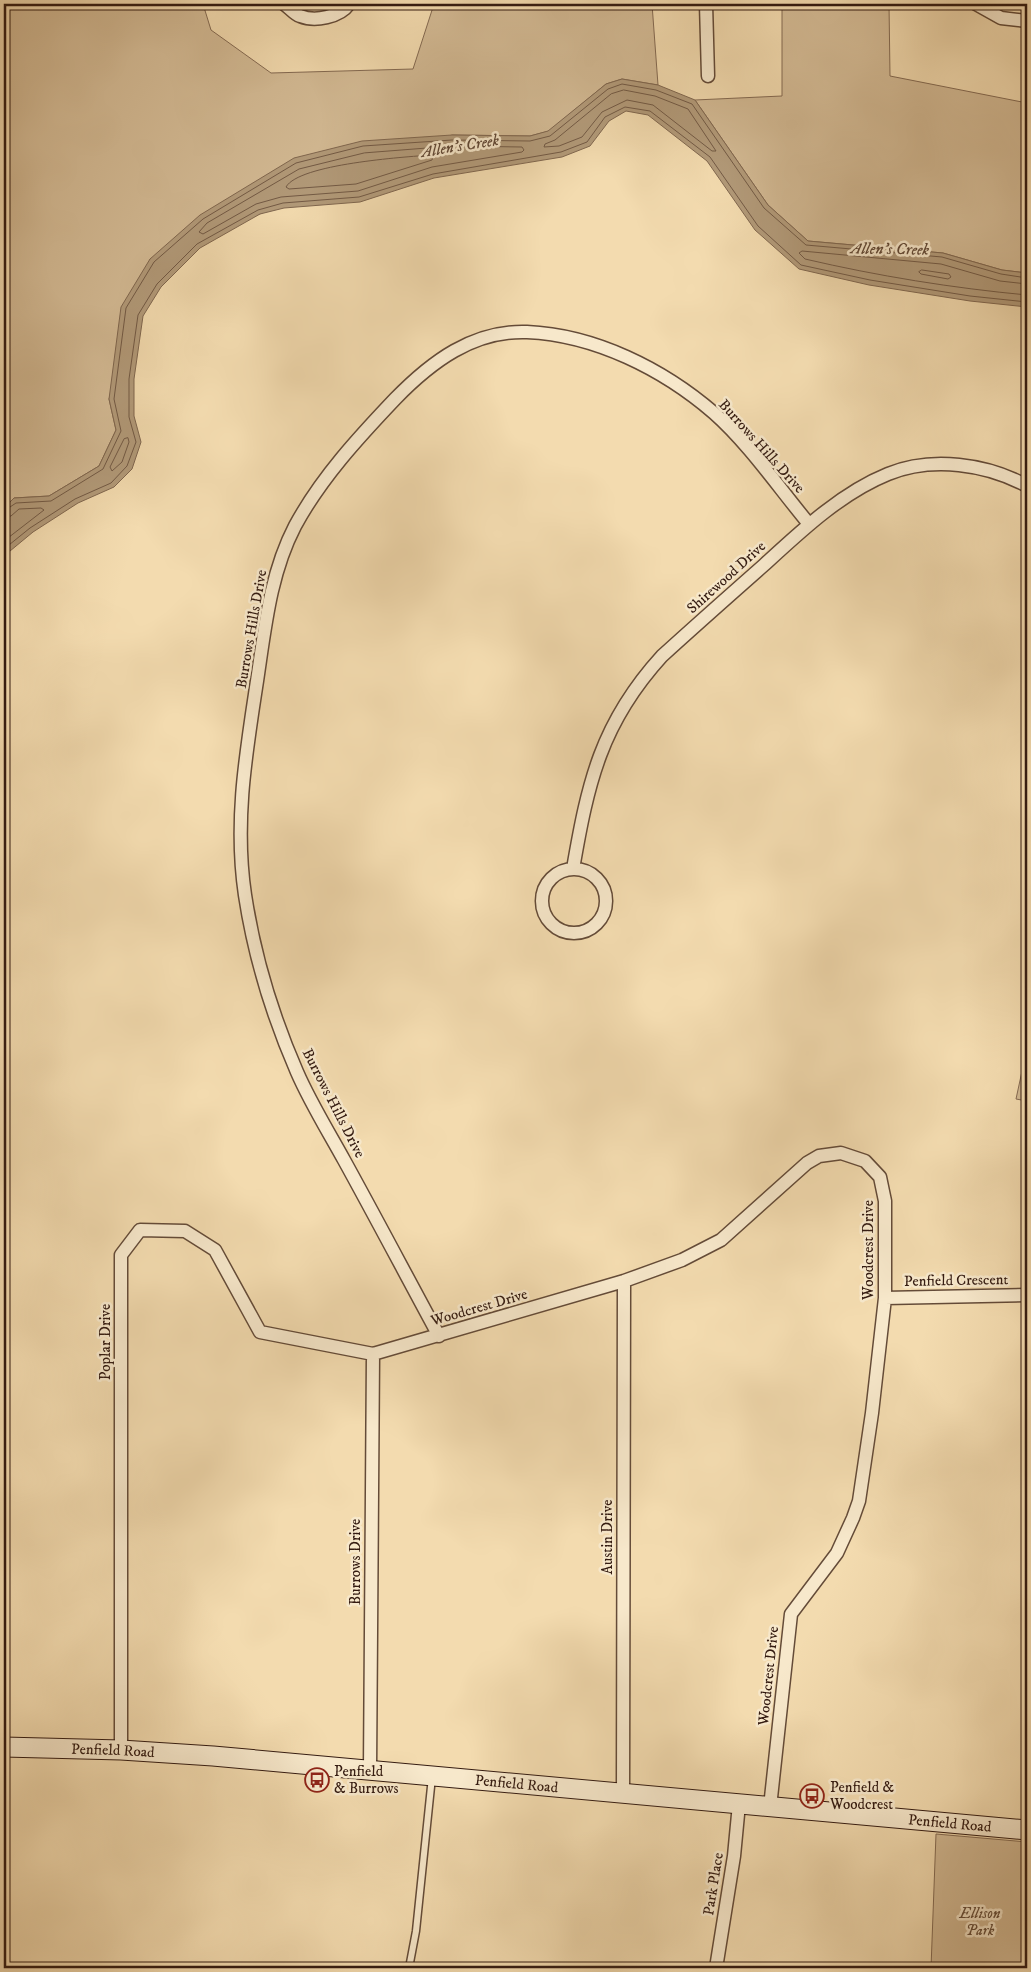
<svg xmlns="http://www.w3.org/2000/svg" width="1031" height="1972" font-family="'IM FELL DW Pica',serif">
  <rect width="100%" height="100%" fill="#f3dbaf"/>
  <filter id="stains"><feTurbulence type="fractalNoise" baseFrequency=".004" numOctaves="4"/><feColorMatrix values="0 0 0 0 .2 0 0 0 0 .09 0 0 0 0 .02 0 0 0 .5 -.17"/></filter>
  <radialGradient id="worn" r=".72"><stop offset=".6" stop-color="#630" stop-opacity="0"/><stop offset="1" stop-color="#630" stop-opacity=".3"/></radialGradient>
  <path fill="#d3ba94" stroke="#846a52" d="M4,4H203L211,30L271,73L413,69L434,4H652L658,85L622,79L606,84L549,131L530,136L452,135L150,259L109,399L116,430L99,466L49,496L14,498L4,508Z
    M782,4H889L890,76L1027,103V273L1002,270L943,253L808,241L768,205L695,100L782,96Z
    M1027,1048V1101L1016,1099Z
    M936,1834L1027,1842V1968H931Z"/>
  <path fill="#b29a79" stroke="#80674f" d="M622,79L658,85L695,100L768,205L808,241L943,253L1002,270L1027,273V307L970,301L869,285L799,269L755,230L707,161L648,115L626,111L609,121L590,146L562,157L434,178L360,202L284,208L260,214L200,248L161,287L143,316L134,379V416L141,442L132,469L114,487L78,503L33,532L4,556V508L14,498L49,496L99,466L116,430L109,399L121,307L150,259L200,215L294,158L362,141L452,135L530,136L548,131L606,84Z"/>
  <g fill="none" stroke-linecap="round" stroke-linejoin="round">
    <path stroke="#735a45" stroke-width="1" d="M624,90L655,96L688,109L716,151H712L653,105L627,100L602,112L582,137L559,146L544,147L545,144L555,140L611,94Z
      M453,146L522,147L524,150L522,152L432,167L358,191L281,197L256,204L203,234L199,232L207,223L299,169L364,153Z
      M431,155L433,157L432,160L356,184L289,189L286,187C299,164 404,157 431,155Z
      M922,270L949,274L951,277L948,279L921,274L919,272Z
      M1027,284L1000,281L941,264L802,251L799,253L805,259C878,276 952,288 1027,295
      M128,438L129,442L122,462L112,471L110,467L124,439Z
      M4,511L16,503L51,501L103,469L121,431L114,399L126,308L154,262L203,219L296,163L363,146L452,140L530,141L550,136L608,89L622,84L656,90L692,104L764,208L806,245L942,257L1001,274L1027,278
      M4,517L11,516L19,509L41,508L44,510L4,541
      M4,549L30,528L75,499L111,483L127,466L136,442L129,417V379L138,315L157,284L197,244L258,210L283,203L359,197L433,174L561,152L587,142L605,117L625,107L650,111L710,157L758,226L801,265L870,280L970,296L1027,302"/>
    <g stroke="#644b38" stroke-width="9">
      <path id="lane" d="M409,1968L416,1931L432,1777"/>
    </g>
    <g stroke="#644b38" stroke-width="15">
      <path id="street" d="M284,4C289,7 294,14 300,16C315,22 340,17 349,4
        M706,4L708,76
        M976,4L1001,18L1027,21
        M542 901a32 32 0 1 1 64 0a32 32 0 1 1-64 0Z
        M573,869C588,782 601,723 662,656C696,625 730,595 764,565C801,531 841,493 888,474C932,456 987,464 1027,486
        M885,1298L1027,1295
        M439,1336C407,1277 376,1218 344,1160C328,1131 310,1102 297,1072C273,1017 254,954 245,895C234,822 246,753 257,681C265,628 270,574 295,526C321,478 358,438 395,399C431,362 473,330 527,332C595,335 663,369 714,413C749,444 779,488 809,524
        M121,1750V1255L140,1230L185,1231L215,1250L260,1332L373,1354L624,1281L682,1260L721,1240L807,1163L819,1156L841,1153L865,1161L880,1177L885,1201V1298L872,1413L859,1501L853,1518L837,1553L791,1614L770,1807
        M370,1770L373,1354
        M623,1794L624,1281
        M716,1968L734,1856L739,1804"/>
    </g>
    <g stroke="#341b11" stroke-width="21">
      <g id="secondary">
        <path id="s1" d="M4,1747L121,1750L213,1756L1027,1830"/>
      </g>
    </g>
    <use href="#lane" stroke="#f7e8cb" stroke-width="6"/>
    <use href="#street" stroke="#f7e8cb" stroke-width="12"/>
    <use href="#secondary" stroke="#f7e8cb" stroke-width="19"/>
  </g>
  <defs>
    <g id="bus-ring" transform="scale(1.25)"><circle r="9.5" fill="#f7e8cb" stroke="#8f2418" stroke-width="1.5"/><path d="M-5-6H5V4H4V6H2V4H-2V6H-4V4H-5ZM-3.5-4V0h7V-4ZM-3.5 1.2v1.5H-2V1.2ZM2 1.2v1.5H3.5V1.2Z" fill="#8f2418"/></g>
  </defs>
  <g fill-rule="evenodd">
    <use href="#bus-ring" x="317" y="1780"/>
    <use href="#bus-ring" x="812" y="1796"/>
  </g>
  <g text-anchor="middle" stroke-width="5" stroke-linejoin="round" paint-order="stroke">
    <g font-size="15" fill="#341b11" stroke="#f7e8cb">
      <text transform="translate(762 446) rotate(48)" y="5">Burrows Hills Drive</text>
      <text transform="translate(726 577) rotate(-42)" y="5">Shirewood Drive</text>
      <text transform="translate(251 629) rotate(-80)" y="5">Burrows Hills Drive</text>
      <text transform="translate(334 1103) rotate(63)" y="5">Burrows Hills Drive</text>
      <text transform="translate(868 1250) rotate(-90)" y="5">Woodcrest Drive</text>
      <text transform="translate(956 1280) rotate(-1)" y="5">Penfield Crescent</text>
      <text transform="translate(479 1307) rotate(-16)" y="5">Woodcrest Drive</text>
      <text transform="translate(105 1342) rotate(-90)" y="5">Poplar Drive</text>
      <text transform="translate(607 1537) rotate(-90)" y="5">Austin Drive</text>
      <text transform="translate(355 1562) rotate(-90)" y="5">Burrows Drive</text>
      <text transform="translate(768 1676) rotate(-84)" y="5">Woodcrest Drive</text>
      <text dy="5" stroke="none"><textPath href="#s1" startOffset="109">Penfield Road</textPath></text>
      <text dy="5" stroke="none"><textPath href="#s1" startOffset="514">Penfield Road</textPath></text>
      <text dy="5" stroke="none"><textPath href="#s1" startOffset="949">Penfield Road</textPath></text>
      <text transform="translate(713 1884) rotate(-81)" y="5">Park Place</text>
    </g>
    <g font-size="15" fill="#341b11" stroke="#f7e8cb" text-anchor="start">
      <text x="334" y="1776">Penfield<tspan x="334" dy="17">&amp; Burrows</tspan></text>
      <text x="830" y="1792">Penfield &amp;<tspan x="830" dy="17">Woodcrest</tspan></text>
    </g>
    <g font-size="15" font-style="italic" fill="#644b38" stroke="#f7e8cb">
      <text x="980" y="1918">Ellison<tspan x="980" dy="17">Park</tspan></text>
    </g>
    <g font-size="16" font-style="italic" fill="#604735" stroke="#f7e8cb">
      <text transform="translate(460 145) rotate(-9)" y="6">Allen's Creek</text>
      <text transform="translate(890 248) rotate(1)" y="6">Allen's Creek</text>
    </g>
  </g>
  <rect width="1031" height="1972" fill="none" stroke="#f3dbaf" stroke-width="20"/>
  <rect x="5" y="5" width="1021" height="1962" fill="none" stroke="#341b11" stroke-width="2.5"/>
  <rect x="10" y="10" width="1011" height="1952" fill="none" stroke="#341b11"/>
  <rect width="100%" height="100%" filter="url(#stains)"/>
  <rect width="100%" height="100%" fill="url(#worn)"/>
</svg>
